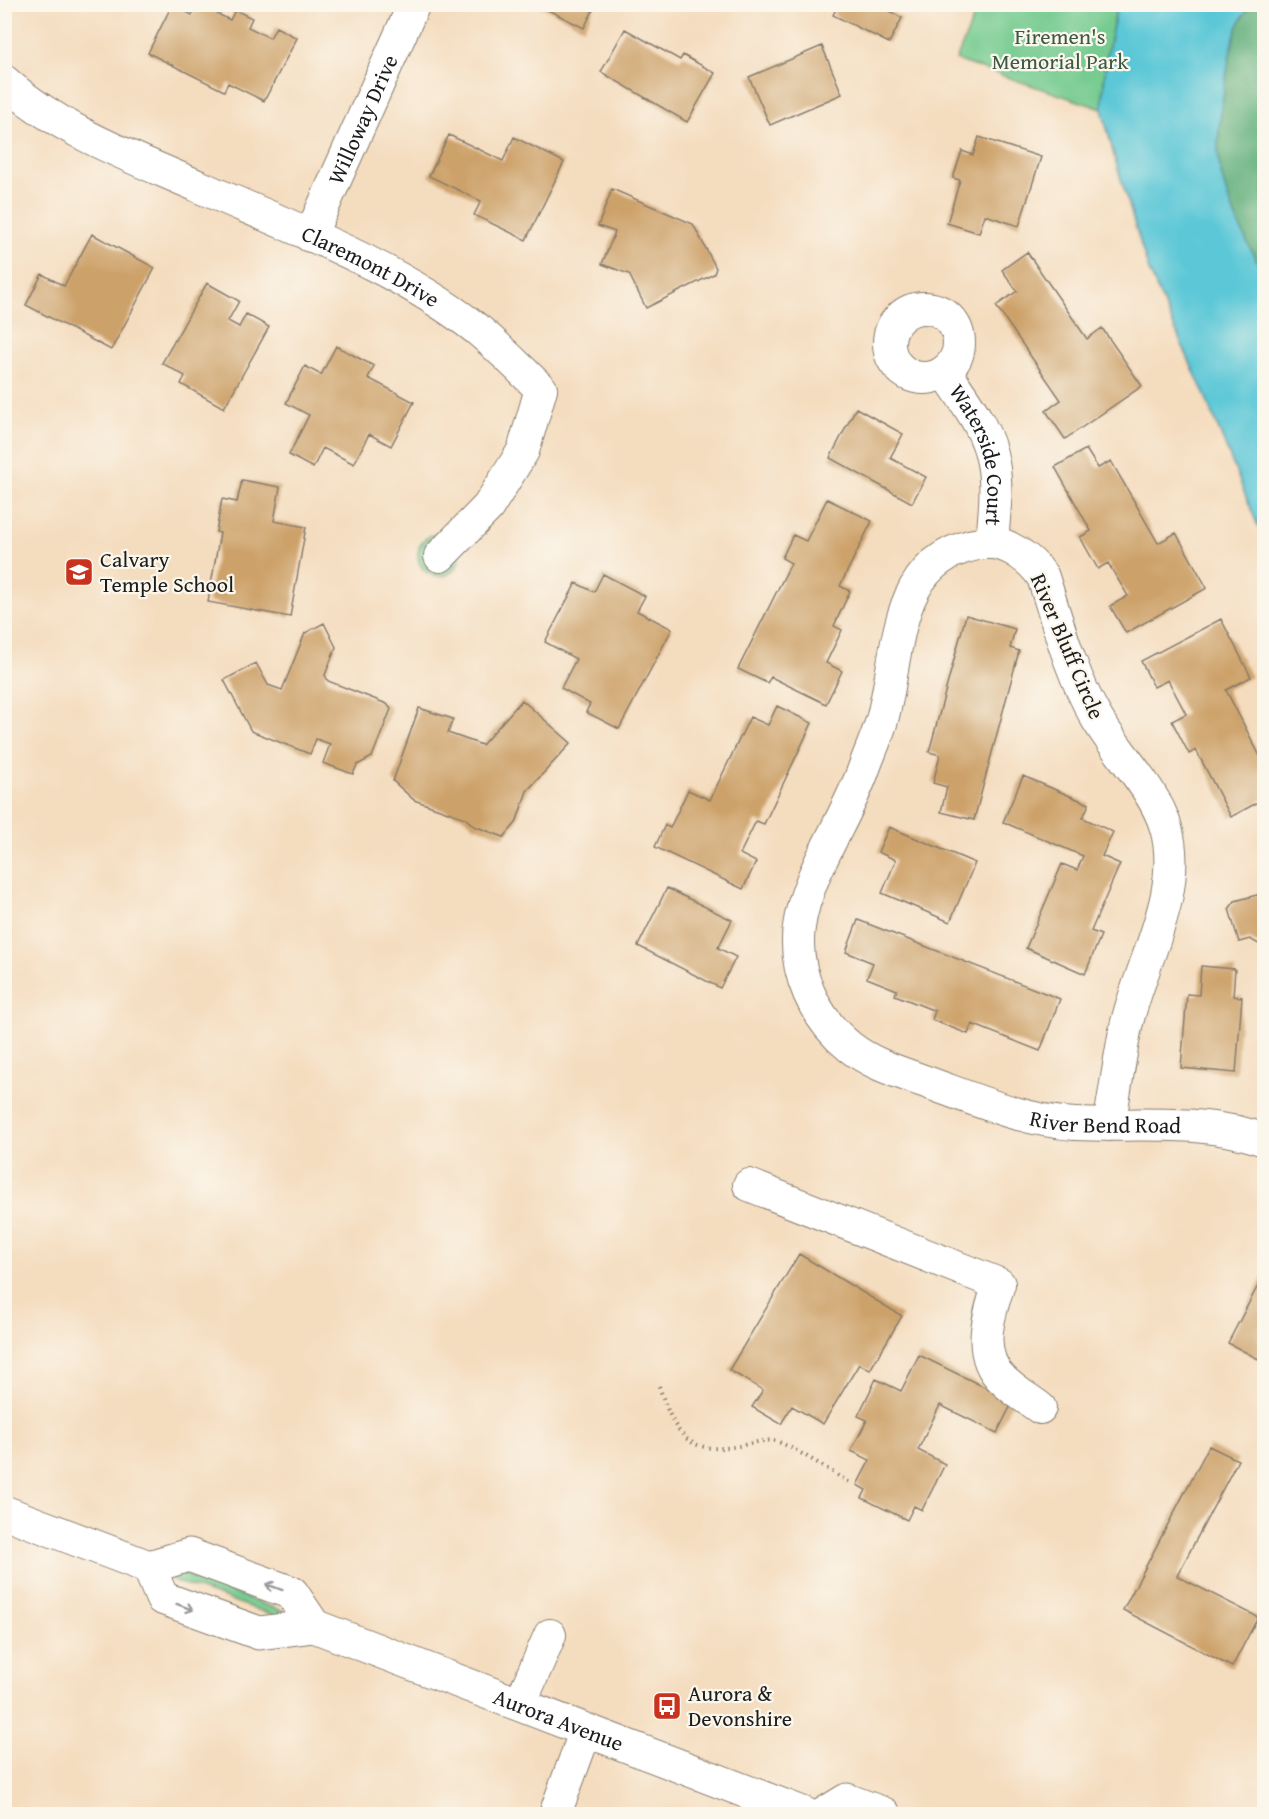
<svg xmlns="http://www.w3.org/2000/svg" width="1269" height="1819" font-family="'Gentium Book Plus',serif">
  <rect width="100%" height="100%" fill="#fbf7ec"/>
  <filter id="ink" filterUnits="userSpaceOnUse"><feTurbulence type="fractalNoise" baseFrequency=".0167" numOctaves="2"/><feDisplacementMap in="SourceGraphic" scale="12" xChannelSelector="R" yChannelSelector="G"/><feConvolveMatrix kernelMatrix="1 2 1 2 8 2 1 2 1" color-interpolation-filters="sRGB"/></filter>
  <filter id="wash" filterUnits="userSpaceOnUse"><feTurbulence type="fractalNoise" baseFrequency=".008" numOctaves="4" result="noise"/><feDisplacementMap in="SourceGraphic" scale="24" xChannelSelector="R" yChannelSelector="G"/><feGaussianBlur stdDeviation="1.35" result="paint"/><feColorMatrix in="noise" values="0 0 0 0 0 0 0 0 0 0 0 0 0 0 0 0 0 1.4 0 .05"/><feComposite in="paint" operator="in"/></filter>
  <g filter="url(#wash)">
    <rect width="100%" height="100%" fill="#f4dcbe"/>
    <path fill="#76cb90" stroke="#497456" stroke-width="1.5" d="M979,5H1117L1106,60L1102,109L956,60Z
      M418 555a21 21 0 1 1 42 0a21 21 0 1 1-42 0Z
      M175,1571L298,1617L296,1623L172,1580Z"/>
    <path fill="#60af7a" stroke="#3e664b" stroke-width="1.5" d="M1252,5H1264V275C1246,241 1219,190 1218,150C1218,124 1223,99 1227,72C1230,51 1235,20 1252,5Z"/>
    <path fill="#5cc7d7" stroke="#3c727a" stroke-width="1.5" d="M1117,5H1252C1235,20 1230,51 1227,72C1223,99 1218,124 1218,150C1219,190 1246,241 1264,275V541L1206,398L1149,271L1114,156L1102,109L1106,60Z"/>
    <g id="blocks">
      <path fill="#cda26a" d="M197,4L230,20L235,10L252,18L248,27L270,38L276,27L297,38L264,101L228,83L224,91L148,53L172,5L192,15Z
        M536,4H596L584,28Z
        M839,4H891L888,10L902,18L889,43L833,15Z
        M625,29L680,60L683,55L715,73L687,122L601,72Z
        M822,46L842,94L770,125L749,77Z
        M449,135L503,161L514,137L564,162L526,240L474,215L481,201L429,176Z
        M979,137L1041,157L1019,226L985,215L979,233L947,223L960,180L953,178L962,151L973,155Z
        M612,189L693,224L716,268L714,274L646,308L629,274L602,264L615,232L598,226Z
        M92,234L155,268L111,350L26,305L42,274L64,286Z
        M1027,252L1087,339L1102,328L1142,386L1065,439L1046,411L1061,400L996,306L1017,291L1002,270Z
        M207,283L239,301L228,321L239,327L246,314L269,327L224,408L181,384L185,376L162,363Z
        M336,346L374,366L368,378L414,402L391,446L369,434L354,464L323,448L313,468L289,455L309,415L286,403L305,366L321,375Z
        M856,408L903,434L890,458L926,477L912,503L830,458Z
        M1086,449L1098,468L1111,461L1158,543L1176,533L1207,588L1126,633L1110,606L1128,596L1108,563L1098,569L1080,537L1091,531L1055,467Z
        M242,480L280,487L274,521L306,527L290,617L208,602L220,533L216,532L222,499L237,502Z
        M827,499L872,521L840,586L850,591L834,626L842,630L826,663L842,671L826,704L771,677L767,683L738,669L791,563L782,558L793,535L806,541Z
        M603,574L645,596L637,611L672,629L619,729L586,712L590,704L561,688L576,659L545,642L576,583L594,592Z
        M966,615L1015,629L1010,648L1019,651L974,820L941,812L947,787L933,783L940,755L929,752Z
        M1221,619L1251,677L1226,690L1264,764V799L1231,817L1196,750L1189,754L1172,721L1186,714L1168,680L1154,687L1141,661Z
        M324,623L336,647L325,675L328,681L387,704L391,709L372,757L357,765L353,774L323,763L330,744L316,739L310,754L251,731L224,680L256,663L268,685L282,690L305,633Z
        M522,700L571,743L527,791L516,823L504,837L474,826L465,818L414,800L393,781L419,708L453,719L448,733L482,745Z
        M777,706L812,723L764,824L756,821L740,854L756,862L743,889L655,847L665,825L670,828L688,790L710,800L750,717L768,725Z
        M1023,776L1089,804L1083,818L1113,832L1102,856L1120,864L1091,931L1101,935L1085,974L1026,948L1062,864L1077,870L1083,856L1003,822Z
        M889,827L975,863L950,922L882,893L896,860L878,852Z
        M667,888L732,920L718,948L736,957L720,988L638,946Z
        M1264,893V947L1250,939L1239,942L1229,909L1235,901Z
        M858,920L1060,999L1040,1051L972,1024L968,1034L932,1020L935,1011L895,995L897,990L867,978L873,963L846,952Z
        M1201,966L1235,969L1233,996L1242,997L1236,1073L1181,1068L1187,994L1199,995Z
        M799,1254L902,1316L870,1370L859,1364L823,1424L792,1406L781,1424L752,1407L763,1390L729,1370Z
        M1264,1274V1362L1228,1343Z
        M919,1355L1013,1401L997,1433L940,1405L918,1450L945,1464L922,1510L914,1506L907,1520L862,1498L866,1490L857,1485L870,1460L851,1451L867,1420L858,1416L876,1379L901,1391Z
        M1209,1446L1238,1460L1177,1576L1258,1617L1232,1667L1123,1610Z"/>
    </g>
  </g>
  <g filter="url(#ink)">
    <use href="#blocks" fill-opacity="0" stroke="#887c6d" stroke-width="1.5"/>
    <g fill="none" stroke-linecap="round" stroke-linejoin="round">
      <g stroke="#887c6d" stroke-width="34">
        <g id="minor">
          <path id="s1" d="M4,81C60,131 132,157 200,187C293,228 396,266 478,330C500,348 520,369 541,389L523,451L488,507L440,556"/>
          <path id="s2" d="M310,236L414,4"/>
          <circle cx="924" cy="343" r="35"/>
          <path id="s3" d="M945,371C963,399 988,429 993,463C998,489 994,516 992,543"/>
          <path id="s4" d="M1109,1125C1115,1093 1119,1062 1125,1031C1138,967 1185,894 1166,828C1154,787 1117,754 1096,717C1071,674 1058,624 1043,577C1031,559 1007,541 985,543C891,555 901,650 882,720C877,737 869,754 863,771C845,821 806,875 799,927C793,972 815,1019 850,1047C873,1065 902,1073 929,1083C976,1100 1024,1121 1075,1124C1138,1127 1205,1118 1264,1140"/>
          <path d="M749,1185L999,1284C989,1314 975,1354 1003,1380C1014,1391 1028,1399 1040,1408"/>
          <path d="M520,1704L550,1635"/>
          <path d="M555,1814L586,1730"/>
        </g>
      </g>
      <g stroke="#887c6d" stroke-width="35">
        <g id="major">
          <path d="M4,1512L149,1567L189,1555L292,1593L314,1626"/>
          <path id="s5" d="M149,1567L162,1598L259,1633L314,1626L805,1814"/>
          <path d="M824,1814L847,1800L884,1814"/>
        </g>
      </g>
      <path stroke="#887c6d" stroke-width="4" stroke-dasharray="1.5 4.5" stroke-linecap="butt" d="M659,1386C674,1431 685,1456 739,1446C749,1444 765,1439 775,1441C789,1444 837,1475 852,1484"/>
      <use href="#minor" stroke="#fff" stroke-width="32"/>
      <use href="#major" stroke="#fff" stroke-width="33"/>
    </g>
    <defs><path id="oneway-shaft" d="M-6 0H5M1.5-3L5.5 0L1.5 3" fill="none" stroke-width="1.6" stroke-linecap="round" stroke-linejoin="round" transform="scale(1.5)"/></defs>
    <g stroke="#999">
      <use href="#oneway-shaft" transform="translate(274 1587) rotate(-160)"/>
      <use href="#oneway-shaft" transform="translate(185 1607) rotate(20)"/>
    </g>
  </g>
  <defs>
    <g id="school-square" transform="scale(1.5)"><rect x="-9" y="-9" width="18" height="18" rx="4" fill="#c8321e" stroke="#fbf7ec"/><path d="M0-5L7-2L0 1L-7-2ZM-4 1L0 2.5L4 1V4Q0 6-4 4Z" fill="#fff"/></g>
    <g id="bus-square" transform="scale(1.5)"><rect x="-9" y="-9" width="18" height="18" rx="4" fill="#c8321e" stroke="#fbf7ec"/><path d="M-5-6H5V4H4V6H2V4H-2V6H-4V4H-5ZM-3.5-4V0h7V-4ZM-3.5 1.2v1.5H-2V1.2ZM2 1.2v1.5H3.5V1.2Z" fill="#fff"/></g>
  </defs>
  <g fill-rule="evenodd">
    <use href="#school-square" x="79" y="572"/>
    <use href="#bus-square" x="667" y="1706"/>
  </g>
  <g text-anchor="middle" stroke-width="4.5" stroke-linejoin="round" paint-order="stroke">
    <g font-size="22" fill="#3c5945" stroke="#fbf7ec">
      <text x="1060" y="44">Firemen's<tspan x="1060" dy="25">Memorial Park</tspan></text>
    </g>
    <g font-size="22" fill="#1c1c1c" stroke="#fbf7ec">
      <text dy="8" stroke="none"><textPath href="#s2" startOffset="128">Willoway Drive</textPath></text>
      <text dy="8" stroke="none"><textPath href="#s1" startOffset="412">Claremont Drive</textPath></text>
      <text dy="8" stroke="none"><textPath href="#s3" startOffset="93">Waterside Court</textPath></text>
      <text transform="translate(1068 646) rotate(67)" y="8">River Bluff Circle</text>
      <text dy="8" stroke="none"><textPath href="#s4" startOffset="1510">River Bend Road</textPath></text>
      <text dy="8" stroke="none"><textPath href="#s5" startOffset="454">Aurora Avenue</textPath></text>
    </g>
    <g font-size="22" fill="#1c1c1c" stroke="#fbf7ec" text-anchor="start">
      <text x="100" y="567">Calvary<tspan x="100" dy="25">Temple School</tspan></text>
      <text x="688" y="1701">Aurora &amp;<tspan x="688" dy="25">Devonshire</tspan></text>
    </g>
  </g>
  <rect width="1269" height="1819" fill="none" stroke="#fbf7ec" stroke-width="24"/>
</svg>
